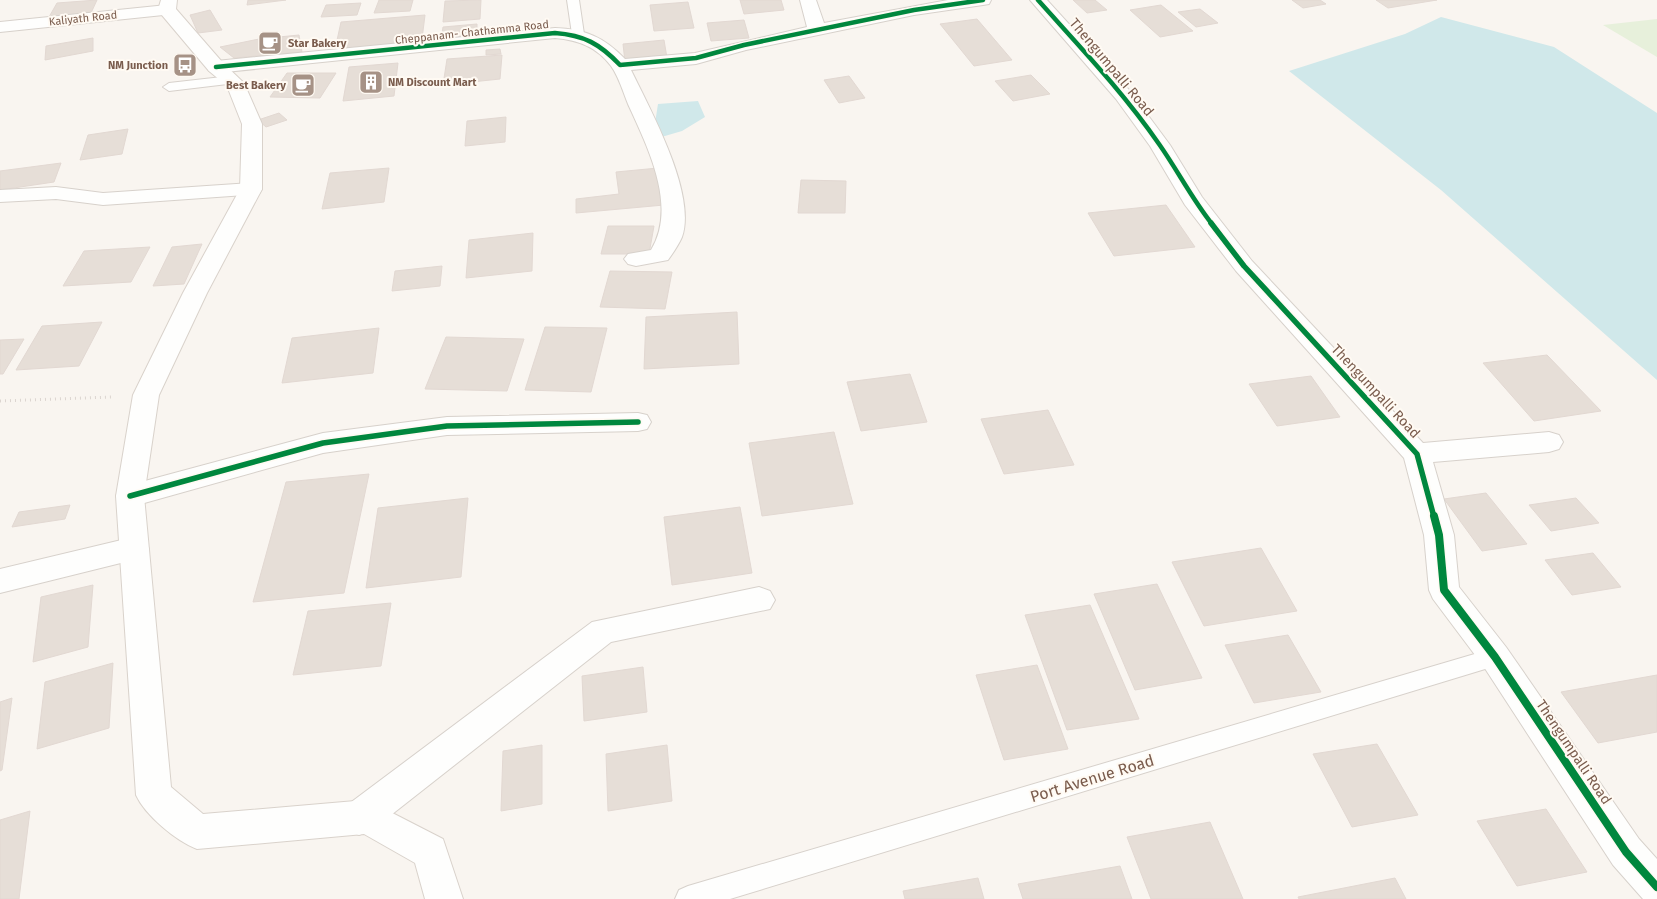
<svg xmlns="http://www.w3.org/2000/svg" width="1657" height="899" font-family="'Fira Sans',sans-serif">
  <rect width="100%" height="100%" fill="#f9f5f0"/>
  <path fill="#e7f0db" d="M1657,19V57L1603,25Z"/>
  <path fill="#d0e8ea" d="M1441,17L1554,47L1657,113V380L1441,190L1289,71L1405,34Z
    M698,101L705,117L682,131L658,138L655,123L658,104Z"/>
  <path fill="#e6ded7" stroke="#e2d8d2" d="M97,0L91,13L49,17L57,3Z
    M248,0H286L247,5Z
    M379,0H413L410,11L374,13Z
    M481,0L480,19L443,22L445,1Z
    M740,0H781L784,10L744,14Z
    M1073,0H1095L1107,10L1087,13Z
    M1292,0H1320L1326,4L1303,8Z
    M1376,0H1437L1388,8Z
    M688,2L694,28L654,31L650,5Z
    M361,3L357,15L321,17L326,5Z
    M1161,5L1193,31L1160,37L1130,10Z
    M1200,9L1218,23L1196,27L1178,12Z
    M210,10L222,30L198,33L190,15Z
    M425,15L421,47L334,54L341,22Z
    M977,19L1012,60L974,66L940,24Z
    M744,20L749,38L711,41L707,23Z
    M477,24V37L441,40L443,27Z
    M299,35L302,52L234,58L220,47L259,39Z
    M93,38V51L45,60L46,46Z
    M664,40L667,58L625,62L623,44Z
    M500,49L501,54L486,55V50Z
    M502,55L500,79L443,85L447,59Z
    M398,63L394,96L343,101L349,67Z
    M287,73H336L320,98L270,97Z
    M1031,75L1050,94L1013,101L995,81Z
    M849,76L865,98L839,103L824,80Z
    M279,113L287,120L266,127L258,120Z
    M506,117L505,142L465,146L467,121Z
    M128,129L122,154L80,160L88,135Z
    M61,163L54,182L0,190V171Z
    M389,168L384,202L322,209L330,173Z
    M658,168L664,205L576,213V199L619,194L616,172Z
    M801,180L846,181L845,213H798Z
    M1166,205L1195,247L1114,256L1088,213Z
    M608,226H654L649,254H601Z
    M533,233L532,271L466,278L469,240Z
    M202,244L184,284L153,286L172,247Z
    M150,247L131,282L63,286L84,251Z
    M442,266L440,286L392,291L395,271Z
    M610,271L672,272L665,309L600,307Z
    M737,312L739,364L644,369L646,317Z
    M102,322L79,366L16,370L42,326Z
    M545,327L607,328L591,392L525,390Z
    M379,328L373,373L282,383L292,338Z
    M446,337L524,339L507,391L425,389Z
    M24,339L3,374H0V340Z
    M1547,355L1601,411L1534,421L1483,363Z
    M910,374L927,422L861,431L847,382Z
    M1311,376L1340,417L1277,426L1249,384Z
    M1048,410L1074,465L1004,474L981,419Z
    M834,432L853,504L762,516L749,443Z
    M369,474L344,593L253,602L286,482Z
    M1486,493L1527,544L1482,551L1444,499Z
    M468,498L461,577L366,588L378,508Z
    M1576,498L1599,523L1551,531L1529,505Z
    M70,505L65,519L12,527L19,512Z
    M740,507L752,573L672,585L664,517Z
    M1261,548L1297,611L1204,626L1172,562Z
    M1593,553L1621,587L1572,595L1545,560Z
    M1157,584L1202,678L1135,690L1094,594Z
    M93,585L88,647L33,662L41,597Z
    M391,603L381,666L293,675L308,611Z
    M1090,605L1139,719L1067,730L1025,615Z
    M1288,635L1321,692L1254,703L1225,645Z
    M113,663L109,728L37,749L45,682Z
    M1037,665L1068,749L1004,760L976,675Z
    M643,667L647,712L584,721L582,676Z
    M1657,675V732L1598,743L1561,692Z
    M12,698L2,770L0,771V702Z
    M1377,744L1418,815L1352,827L1313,754Z
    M542,745V804L501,811L503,751Z
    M667,745L672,801L608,811L606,754Z
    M1546,809L1587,872L1517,886L1477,821Z
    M30,811L19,899H0V820Z
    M1210,822L1243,899H1151L1127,837Z
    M1120,866L1132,899H1023L1018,884Z
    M978,878L984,899H905L903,891Z
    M1395,878L1406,899H1299L1298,897Z"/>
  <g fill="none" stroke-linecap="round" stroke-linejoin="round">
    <g stroke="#d7d1cb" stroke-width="2">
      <path id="lane" d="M567,0H579L584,34L582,37H574L572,34Z
        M231,76L236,77L237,80L236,83L169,91L163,87L169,83Z
        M1495,648L1503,650L1506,657L1503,664L1495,666L730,899H675L679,890L688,886Z"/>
    </g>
    <g stroke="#d7d1cb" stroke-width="2">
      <path id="street" d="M800,0H816L824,23L948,0H991L989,4L983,5L914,15L746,50L696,64L631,70C650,109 697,194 682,237C679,244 673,253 668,260L636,266L628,264L624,259L628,254L651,250C678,206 647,146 628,104C623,92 619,77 611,66C597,47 578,40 555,38L216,73L209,71L207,67L209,63L216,61L555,28C585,29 604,37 625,59L695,53L807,27Z
        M1030,0H1047L1130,91L1170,145L1202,197L1252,261L1423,443L1549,432L1559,435L1563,442L1559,449L1549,452L1433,462L1454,535L1459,587L1506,647L1639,839L1657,859V899H1643L1613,865L1484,667L1433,599L1429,590L1424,535L1404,458L1236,271L1185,205L1150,146L1116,99Z
        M167,5L173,6L176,10L173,14L0,32V22Z
        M251,183L259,184L262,189L259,194L103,205L56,199L0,202V190L56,187L103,193Z
        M638,413L647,415L651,422L647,429L638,431L447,435L323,453L130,507L120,504L116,496L120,488L130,485L323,433L447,417Z
        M134,537L145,541L149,549L145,557L0,593V569Z
        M759,587L770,591L775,600L770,609L611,642L372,830L359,835L346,830L341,818L346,806L592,622Z"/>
    </g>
    <g stroke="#d9d2cb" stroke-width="2">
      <path id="secondary" d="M161,0H177L176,9L223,63L244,83L262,124V189L207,293L159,395L144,496L171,787L203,814L367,800L443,839L463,899H425L415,863L364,834L197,849C176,841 145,815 136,795L116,496L133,395L183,293L240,189L242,124L227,86L209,71L161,14L158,10Z"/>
    </g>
    <path stroke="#dcd5d0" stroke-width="3" stroke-dasharray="1 4" stroke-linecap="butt" d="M0,401L112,397"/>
    <use href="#lane" fill="#fefefd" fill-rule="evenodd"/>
    <use href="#street" fill="#fefefd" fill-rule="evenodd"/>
    <use href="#secondary" fill="#fefefd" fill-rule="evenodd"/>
    <g stroke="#fffaf3" stroke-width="7">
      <path id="cycleway-far2" d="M1038,0C1080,47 1123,92 1159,144C1178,171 1192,199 1212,224
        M216,67L555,33C584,35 600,44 620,65L696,58L744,45L914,10L983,0"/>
    </g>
    <g stroke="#fffaf3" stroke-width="9">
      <path id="cycleway-far1" d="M1211,223L1244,266L1417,454L1434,517
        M130,496L323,443L447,426L638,422"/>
    </g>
    <g stroke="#fffaf3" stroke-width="11">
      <path id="cycleway" d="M1434,516L1439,535L1444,590L1495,657L1626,852L1657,887"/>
    </g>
    <use href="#cycleway-far2" stroke="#00873e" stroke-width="4.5"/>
    <use href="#cycleway-far1" stroke="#00873e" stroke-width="5.5"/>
    <use href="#cycleway" stroke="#00873e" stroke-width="8"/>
  </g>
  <defs>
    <g id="cafe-square" transform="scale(1.25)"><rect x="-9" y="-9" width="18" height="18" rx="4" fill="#a69286" stroke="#fffaf3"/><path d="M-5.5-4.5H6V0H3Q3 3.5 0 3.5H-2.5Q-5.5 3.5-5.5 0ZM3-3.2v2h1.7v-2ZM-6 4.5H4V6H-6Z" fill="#fff"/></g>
    <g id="bus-square" transform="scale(1.25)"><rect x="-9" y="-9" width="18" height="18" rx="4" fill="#a69286" stroke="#fffaf3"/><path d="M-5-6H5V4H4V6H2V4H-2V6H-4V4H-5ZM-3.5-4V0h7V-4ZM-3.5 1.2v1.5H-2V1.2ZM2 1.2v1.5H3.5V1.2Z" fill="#fff"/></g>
    <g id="building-square" transform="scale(1.25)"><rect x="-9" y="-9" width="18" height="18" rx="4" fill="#a69286" stroke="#fffaf3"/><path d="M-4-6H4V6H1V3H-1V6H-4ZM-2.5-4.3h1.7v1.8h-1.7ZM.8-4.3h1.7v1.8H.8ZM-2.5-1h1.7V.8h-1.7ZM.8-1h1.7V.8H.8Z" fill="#fff"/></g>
  </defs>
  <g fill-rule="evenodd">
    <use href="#cafe-square" x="270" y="43"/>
    <use href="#bus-square" x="185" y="65"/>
    <use href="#building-square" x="371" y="82"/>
    <use href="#cafe-square" x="303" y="85"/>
  </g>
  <g text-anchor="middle" stroke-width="4" stroke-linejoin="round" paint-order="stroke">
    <g font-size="11" fill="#7a5c4d" stroke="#fffaf3">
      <text transform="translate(83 18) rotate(-6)" y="4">Kaliyath Road</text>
      <text transform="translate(472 32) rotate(-6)" y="4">Cheppanam- Chathamma Road</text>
    </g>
    <g font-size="11" font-weight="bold" fill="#7a5c4d" stroke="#fffaf3" text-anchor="start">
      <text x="288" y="47">Star Bakery</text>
      <text x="168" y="69" text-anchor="end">NM Junction</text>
      <text x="388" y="86">NM Discount Mart</text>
      <text x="286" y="89" text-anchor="end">Best Bakery</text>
    </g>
    <g font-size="14" fill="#7a5c4d" stroke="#fffaf3">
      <text transform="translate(1112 67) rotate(50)" y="5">Thengumpalli Road</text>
      <text transform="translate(1376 391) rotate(47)" y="5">Thengumpalli Road</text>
      <text transform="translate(1574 752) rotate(56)" y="5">Thengumpalli Road</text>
    </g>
    <g font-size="16" fill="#7a5c4d" stroke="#fffaf3">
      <text transform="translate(1092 778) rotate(-17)" y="6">Port Avenue Road</text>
    </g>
  </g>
</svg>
